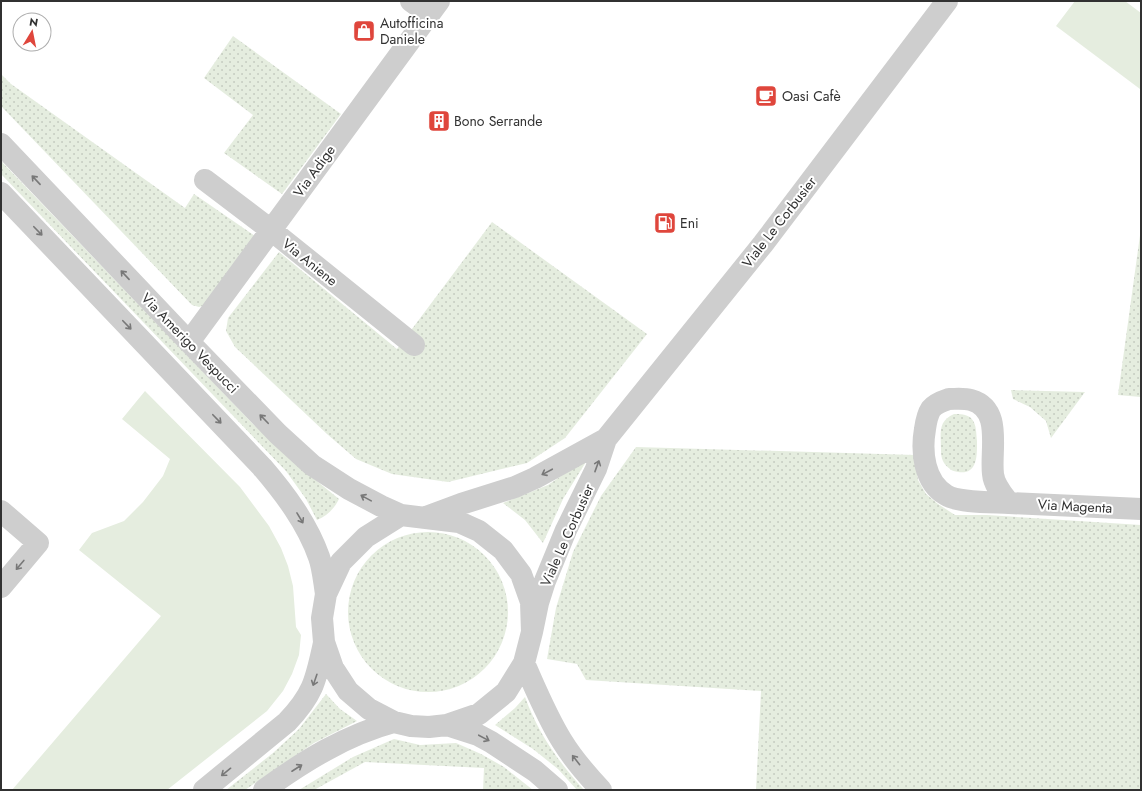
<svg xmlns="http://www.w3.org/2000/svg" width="1142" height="791" font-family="Jost,sans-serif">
  <defs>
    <pattern id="grass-dots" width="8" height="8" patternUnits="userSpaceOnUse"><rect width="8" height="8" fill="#e5eddf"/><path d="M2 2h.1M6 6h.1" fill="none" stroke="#c5ccc0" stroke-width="1.8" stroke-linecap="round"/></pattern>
  </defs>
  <rect width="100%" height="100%" fill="#fff"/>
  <path fill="url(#grass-dots)" d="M233,36L341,114L282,194L224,153L253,115L204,78Z
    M1,74L11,84L185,208L194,194L255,236L205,305L199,307L192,305L1,106Z
    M1,161L252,423L302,469L339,499C334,509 327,516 317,520L306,499L286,471L1,174Z
    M492,222L647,334L565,438L527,463L448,482L392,474L356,459L327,434L235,347L226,331L228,318L279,252L397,349Z
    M1141,228V397L1118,395Z
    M1011,390L1085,392L1051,438L1046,421L1030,407L1013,399Z
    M954,414C960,414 966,414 971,418C977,424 976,434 977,441C977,455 978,475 958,472C955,471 952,471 950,469C943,464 941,458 941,451C941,435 937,421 954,414Z
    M636,447L915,455L918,480L926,494L938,504L955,515H987L1141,525V790H756L761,691L586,680L577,664L547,659L556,608L573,552L601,496Z
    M589,457L563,499L543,543L525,520L503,503L548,485Z
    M348 612a80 80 0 1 1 160 0a80 80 0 1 1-160 0Z
    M326,694L340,709L357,721L314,743L245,790H226L273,753L299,729Z
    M525,697C539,735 558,761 584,790H577L558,769L533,749L495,725L515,708Z
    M394,739L420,745L456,743L481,754L504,767L533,790H483L484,768L365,762L314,790H299L353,757Z"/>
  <path fill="#e5eddf" d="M1075,1H1125L1141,13V87L1140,89L1056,26Z
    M145,391L240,487L269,526L281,548L288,566L293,586L296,627L301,635L299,655L292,674L283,691L267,711L167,790H12L161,616L79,550L92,533L124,521L143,502L163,476L170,459L122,419Z"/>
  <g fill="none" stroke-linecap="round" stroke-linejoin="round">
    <path stroke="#cecece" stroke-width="22" d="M411,1L429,14
      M1,144L189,342L278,434L312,465L349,489L381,506L401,515
      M205,180L271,230L414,345
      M1,193L262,467C285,494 307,523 319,557C323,568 324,582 326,594
      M189,342L439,1
      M949,399C956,399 964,398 971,400C1003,409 990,450 993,474C994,485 1002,494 1009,503C993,502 959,503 946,495C924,482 921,452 925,429C926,422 927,415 931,409C936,403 943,401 949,399Z
      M1009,503L1141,509
      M1,511L38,543L1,587
      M401,515L459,522L479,531L503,550L521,574L531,602L532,632L524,663L506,692L479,714L447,725L429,727L411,726L394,722L369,709L348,691L333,668L324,642L322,618L326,594L341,562L366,537Z
      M426,517L461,504L515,487L535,478L606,439
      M532,632L538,603L545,581L566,530L596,469L606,439L763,244L947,1
      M524,663C536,690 547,717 562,741C573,759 587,775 601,790
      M447,725L478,735L491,742L535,771L557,790
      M204,790L287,722C314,694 316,679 324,643
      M264,790C304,761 346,735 394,722"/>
  </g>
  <defs><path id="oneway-shaft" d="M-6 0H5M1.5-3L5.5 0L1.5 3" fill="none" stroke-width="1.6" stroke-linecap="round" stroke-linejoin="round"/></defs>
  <g stroke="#787878">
    <use href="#oneway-shaft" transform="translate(36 180) rotate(-133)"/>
    <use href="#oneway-shaft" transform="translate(38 231) rotate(46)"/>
    <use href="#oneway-shaft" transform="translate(125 275) rotate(-133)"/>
    <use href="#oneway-shaft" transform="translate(127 325) rotate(46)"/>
    <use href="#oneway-shaft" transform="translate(217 419) rotate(46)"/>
    <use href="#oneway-shaft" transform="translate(264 419) rotate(-134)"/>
    <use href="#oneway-shaft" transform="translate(597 466) rotate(-70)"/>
    <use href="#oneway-shaft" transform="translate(547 472) rotate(152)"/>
    <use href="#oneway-shaft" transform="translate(366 498) rotate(-151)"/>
    <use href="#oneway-shaft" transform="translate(300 518) rotate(59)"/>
    <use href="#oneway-shaft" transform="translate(20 565) rotate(130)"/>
    <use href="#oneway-shaft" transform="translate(315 680) rotate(109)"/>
    <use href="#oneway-shaft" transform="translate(484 738) rotate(28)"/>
    <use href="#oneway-shaft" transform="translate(576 760) rotate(-128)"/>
    <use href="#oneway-shaft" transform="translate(297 768) rotate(-33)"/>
    <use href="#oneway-shaft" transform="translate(226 772) rotate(141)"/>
  </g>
  <defs>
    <g id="shop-square" transform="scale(1.15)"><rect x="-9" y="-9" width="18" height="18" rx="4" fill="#df463c" stroke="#fff"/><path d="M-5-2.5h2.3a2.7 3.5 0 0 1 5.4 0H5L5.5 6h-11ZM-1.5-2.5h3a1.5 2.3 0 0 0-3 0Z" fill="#fff"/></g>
    <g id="cafe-square" transform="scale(1.15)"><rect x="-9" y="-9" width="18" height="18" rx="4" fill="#df463c" stroke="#fff"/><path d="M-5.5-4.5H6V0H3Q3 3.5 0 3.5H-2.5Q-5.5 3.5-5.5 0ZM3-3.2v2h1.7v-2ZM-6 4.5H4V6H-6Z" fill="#fff"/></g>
    <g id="building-square" transform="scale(1.15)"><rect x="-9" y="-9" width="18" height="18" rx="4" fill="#df463c" stroke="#fff"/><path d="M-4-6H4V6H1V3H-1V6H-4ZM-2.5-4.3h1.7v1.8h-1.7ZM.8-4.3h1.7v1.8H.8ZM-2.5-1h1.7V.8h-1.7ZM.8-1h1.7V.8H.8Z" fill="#fff"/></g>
    <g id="fuel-square" transform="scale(1.15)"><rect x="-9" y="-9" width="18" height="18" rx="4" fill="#df463c" stroke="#fff"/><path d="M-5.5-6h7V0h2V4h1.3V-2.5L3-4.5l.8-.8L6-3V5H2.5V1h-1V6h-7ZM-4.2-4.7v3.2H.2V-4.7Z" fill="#fff"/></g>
  </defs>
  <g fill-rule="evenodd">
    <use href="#shop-square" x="364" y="31"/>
    <use href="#cafe-square" x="766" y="96"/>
    <use href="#building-square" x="439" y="121"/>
    <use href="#fuel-square" x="665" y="223"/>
  </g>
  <g text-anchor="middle" stroke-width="4" stroke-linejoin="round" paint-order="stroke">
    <g font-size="14" fill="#313131" stroke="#fff" text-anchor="start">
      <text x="380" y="28">Autofficina<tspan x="380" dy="16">Daniele</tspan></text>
      <text x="782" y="101">Oasi Cafè</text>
      <text x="454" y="126">Bono Serrande</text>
      <text x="680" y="228">Eni</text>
    </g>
    <g font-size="14" fill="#313131" stroke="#fff">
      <text transform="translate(314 171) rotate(-54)" y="5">Via Adige</text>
      <text transform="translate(779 222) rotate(-52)" y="5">Viale Le Corbusier</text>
      <text transform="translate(310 262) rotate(39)" y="5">Via Aniene</text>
      <text transform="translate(190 343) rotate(46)" y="5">Via Amerigo Vespucci</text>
      <text transform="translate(1075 506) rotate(3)" y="5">Via Magenta</text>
      <text transform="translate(567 535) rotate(-66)" y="5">Viale Le Corbusier</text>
    </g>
  </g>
  <rect width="1142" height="791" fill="none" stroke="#313131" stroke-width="4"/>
  <g transform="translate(32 32) rotate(10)"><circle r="19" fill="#ffffff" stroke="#adadad"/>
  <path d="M0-3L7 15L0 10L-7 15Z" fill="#df463c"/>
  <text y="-6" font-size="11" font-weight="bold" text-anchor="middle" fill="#313131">N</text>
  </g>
</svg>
